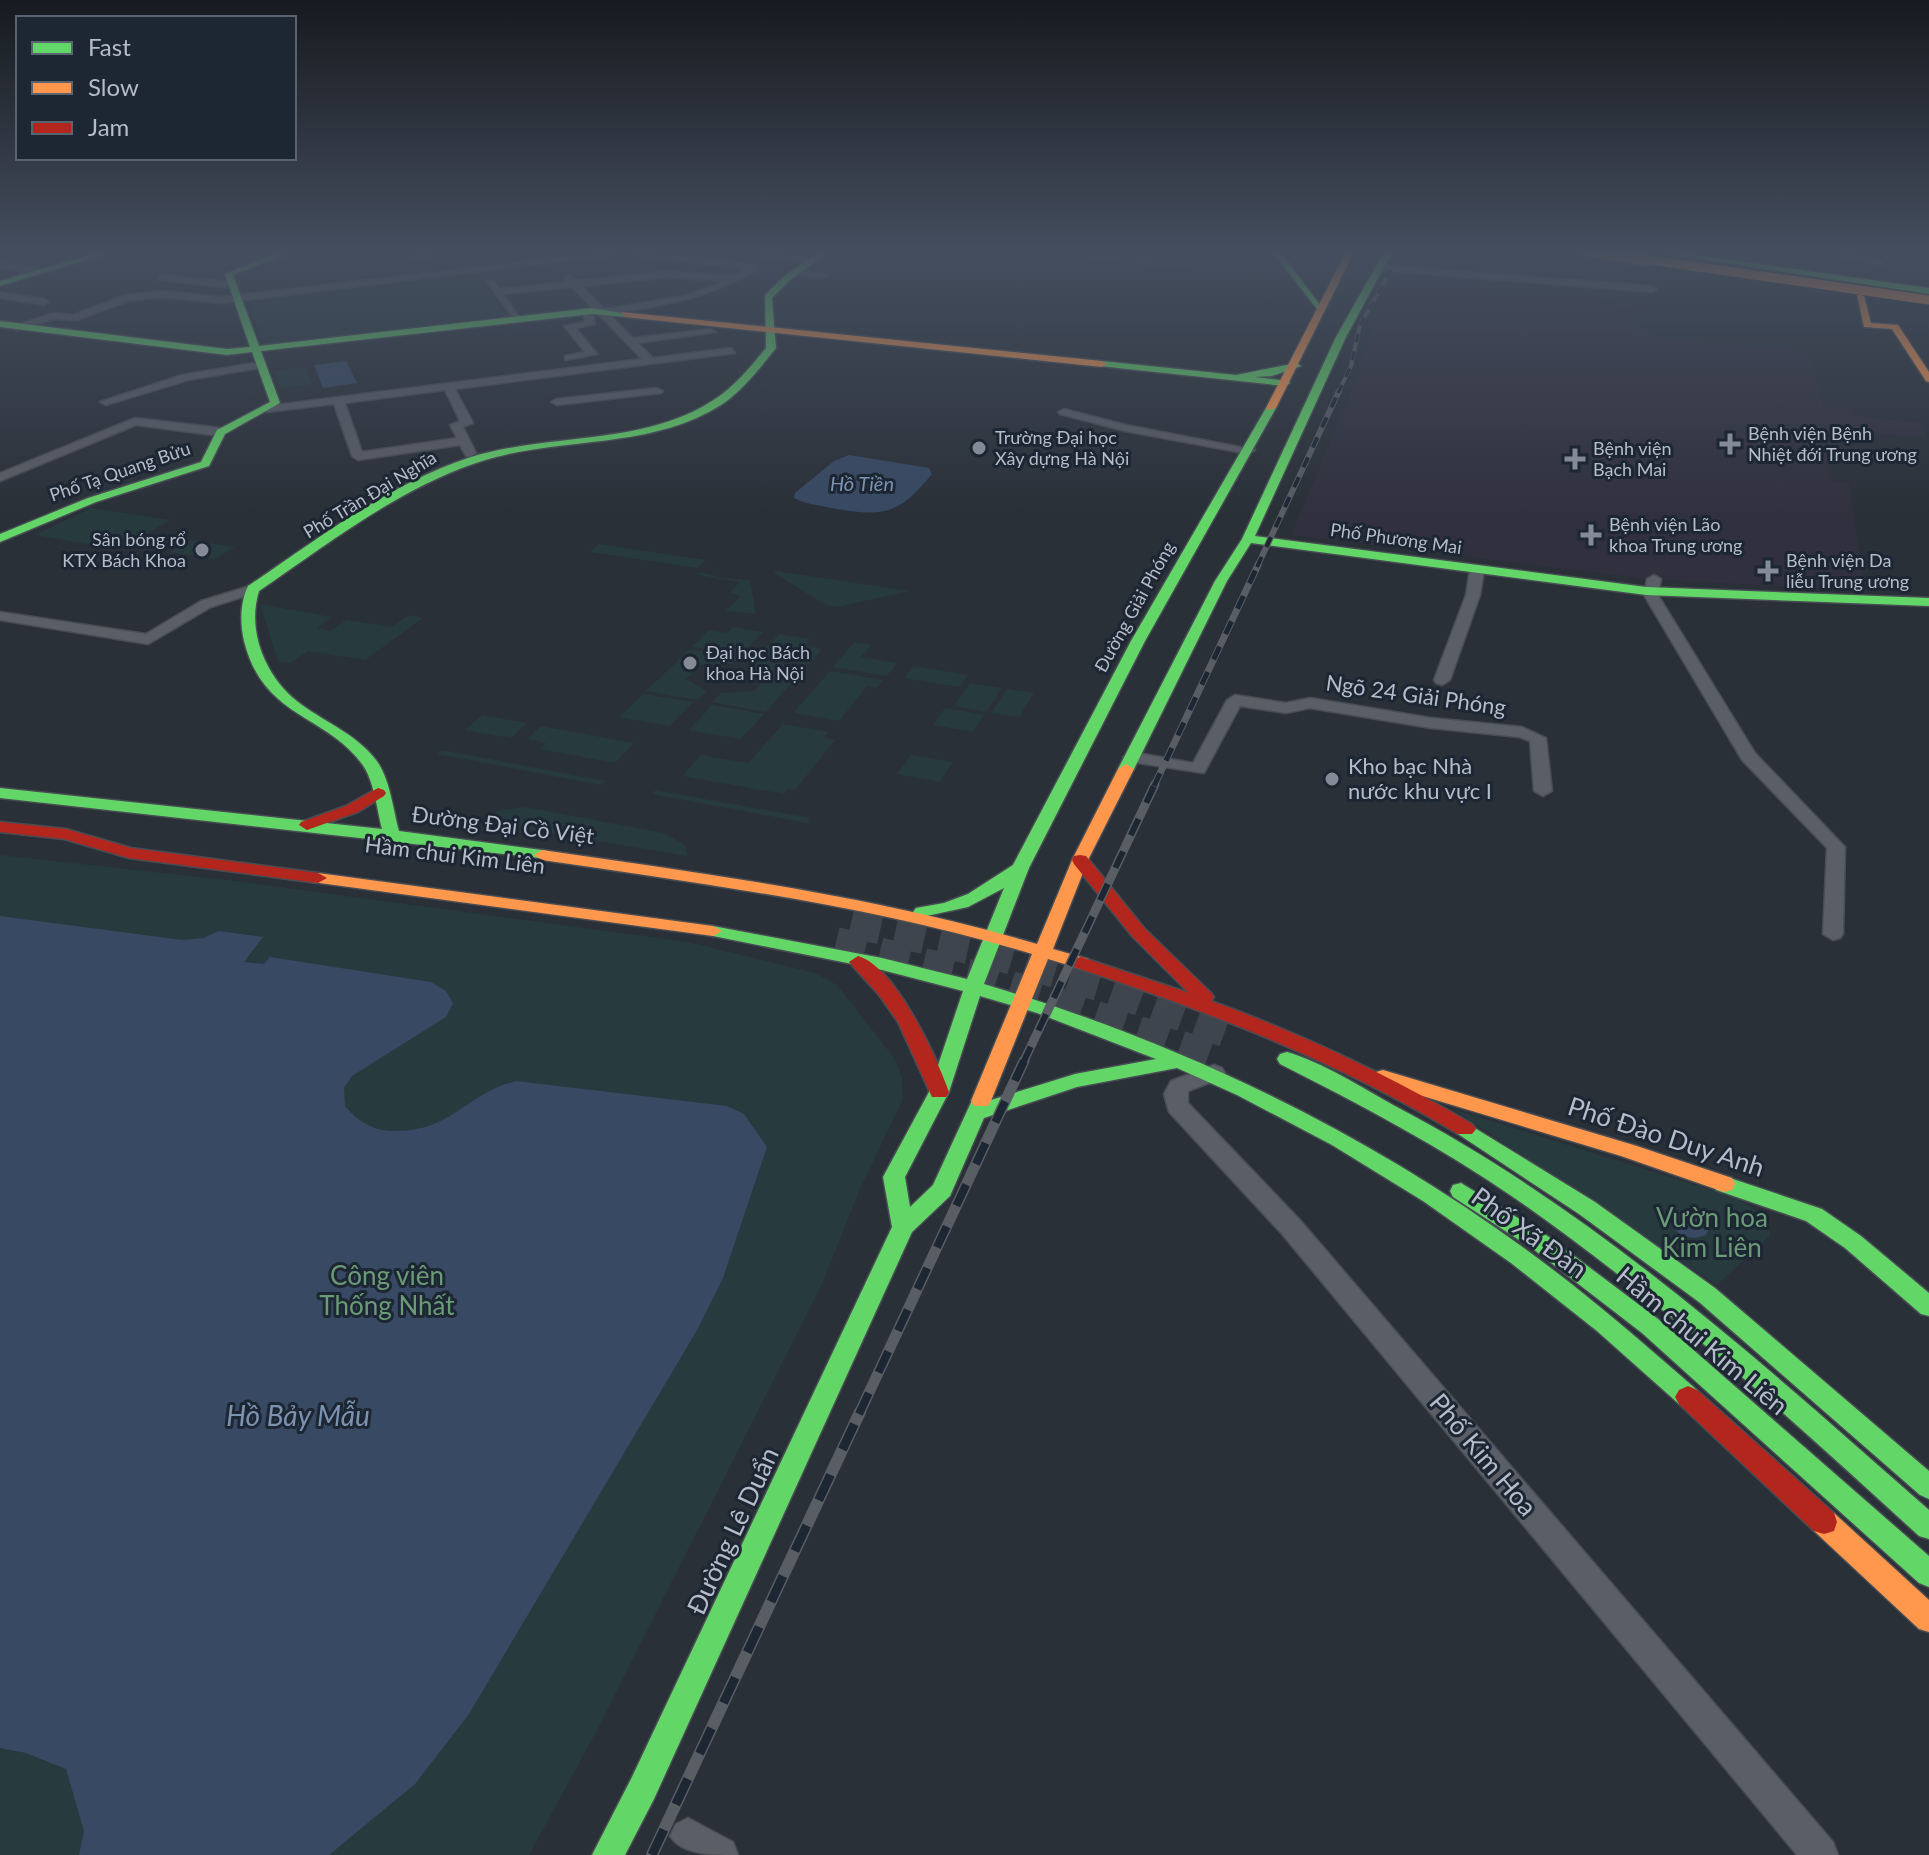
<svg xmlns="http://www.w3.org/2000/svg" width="1929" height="1855" font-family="Lato,sans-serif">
  <rect width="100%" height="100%" fill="#2a3038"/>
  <path fill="#31303e" d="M1403,271L1471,276L1468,291L1641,305L1650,309L1617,311L1638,330L1656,338L1798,350L1811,358L1824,406L1853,410L1856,416L1922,423L1927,438L1822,428L1832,480L1849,483L1865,591L1647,579L1291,535L1351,392L1380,306L1376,305L1395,276Z"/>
  <path fill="#273a3e" d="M1087,254H1149L1278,275L1087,261L1083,259Z
    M475,272L505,315L263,347L248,298Z
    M305,367L313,384L281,388L274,371Z
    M91,508L171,520L117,549L35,535Z
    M190,540L235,547L214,559L169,552Z
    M599,544L706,560L697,568L590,552Z
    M776,571L910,591L836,607L824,604L774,573Z
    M701,572L723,578L750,580L756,614L725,611L741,596L729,593L740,582L697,575Z
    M260,604L332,617L317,628L330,631L347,620L392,627L409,615L423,618L365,660L308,651L290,663L278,661Z
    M733,627L763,632L741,655L692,647L709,630L727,633Z
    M779,634L810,639L805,646L822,649L808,665L757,657Z
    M854,642L871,645L861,657L897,663L887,676L833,667Z
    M690,649L739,657L732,664L700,665L686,679L707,691L698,700L646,691Z
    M754,659L805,667L766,712L712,702L721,693L754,691L766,678L747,667Z
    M913,666L968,675L959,687L904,678Z
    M830,671L883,680L877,688L867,686L839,721L793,713Z
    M970,683L1002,688L986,712L954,706Z
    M1007,689L1034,693L1019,717L991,713Z
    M643,694L693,702L669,726L619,717Z
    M712,705L764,714L741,739L689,730Z
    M945,708L984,715L973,732L933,725Z
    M482,715L527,723L511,738L465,730Z
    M783,724L829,732L824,738L835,740L795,790L788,789L784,794L682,776L701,755L748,763Z
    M541,726L634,743L615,763L540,749L546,743L527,739Z
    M442,750L606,781L601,785L437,754Z
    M911,755L953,762L940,782L897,774Z
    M656,790L810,818L807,823L652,794Z
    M525,807L664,833L685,845L687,856L482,822L499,810Z
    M0,855L236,881L688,942L815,973L837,985L895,1059L902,1077L903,1099L860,1189L822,1284L595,1734L529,1855H0Z
    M1453,1109L1736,1198C1751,1206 1769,1217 1770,1236L1717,1285Z"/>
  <path fill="#384963" d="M1092,254H1139L1194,263L1191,268L1087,260Z
    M346,361L357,383L323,388L314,365Z
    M849,455L929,468L932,474C898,516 882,517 831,508C819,505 805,504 794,498L795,493L834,461Z
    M0,916L182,940L203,938L219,931L263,937L244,962L264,964L270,957L431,982L446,991L453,1003L446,1017L352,1076L344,1088L345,1106C359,1123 376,1132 398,1131C451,1131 469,1092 516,1081L727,1106L744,1114L767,1147L723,1278L696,1332L469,1714L415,1784L329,1855H79L84,1831L66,1769L26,1753L0,1748Z
    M1678,1211L1698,1215L1709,1228L1706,1235C1691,1242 1674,1235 1669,1219Z"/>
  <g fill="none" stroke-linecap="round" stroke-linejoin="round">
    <path stroke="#3f454e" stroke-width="30" stroke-dasharray="30 15" stroke-linecap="butt" d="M851,923L992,954L1102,987L1232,1035
      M836,942L994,980L1213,1057"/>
    <g stroke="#484c53" stroke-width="3">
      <path id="street" d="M413,254H435L416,259Z
        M592,254H620L222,303L161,297L128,301L77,320L54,319L16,330L11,327L54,313L73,315L126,295L161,291L222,297Z
        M626,254H657L759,265V269C703,300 671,304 609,314L633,338L711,329L716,332L638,343L653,358L731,348L735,353L455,389L473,423L463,427L476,453L470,457L466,456L460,445L358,460L352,456L334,404L267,412L261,409L267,406L642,359L572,287L503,294L520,318L515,321L487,281H493L499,289L568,282L564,278L569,275L577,281L667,271L733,276L746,269ZM667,277L724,281L685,296L604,309L582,286ZM445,390L460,421L450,425L457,438L362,452L345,403Z
        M756,254H785L818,260L814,263Z
        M1836,254H1854L1885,262L1881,265Z
        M0,261L40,269L45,272L40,275L0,267Z
        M1379,265L1652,286L1657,289L1652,292L1376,270Z
        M796,269L828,275L823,278L793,274Z
        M162,275L233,282L238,285L233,288L159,280Z
        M0,292L44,299L49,302L44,305L0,298Z
        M588,311L593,314L595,324L576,328L597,354L565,360V356L585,352L564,326L585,322L583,314Z
        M261,362L266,365L265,367L188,380L106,405L100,402L182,375Z
        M657,388L663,391L661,393L557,405L551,402L557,399Z
        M1064,409L1126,425L1255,450L1249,454L1125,431L1060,414L1058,412Z
        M135,418L221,428L227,432L221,436L136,425L0,481V473Z
        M1477,566L1484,570L1480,595L1450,680L1442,685L1436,683L1434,680L1466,595L1470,570Z
        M1654,575L1661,579L1658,595L1755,753L1845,847L1843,934L1840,938L1833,940L1823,934L1827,848L1742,760L1644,595L1647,579Z
        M253,585L260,589L258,592L211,607L148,644L0,620V612L146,634L201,601Z
        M1235,695L1286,703L1310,698L1431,718L1522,727L1546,738L1552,791L1543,796L1534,791L1530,741L1519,737L1431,728L1310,708L1286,713L1240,706L1204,773L1132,762L1123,757L1132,752L1193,763L1227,700Z
        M1214,1065L1222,1068L1225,1073L1222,1078L1188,1091V1103L1300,1220L1833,1842L1838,1855H1797L1282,1234L1169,1112L1164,1094L1171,1081Z
        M688,1818L733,1842L738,1855C712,1855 682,1855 670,1836L676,1824Z"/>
    </g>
    <g stroke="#484c53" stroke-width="3">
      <path id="fast" d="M93,254H106L0,286V281Z
        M275,254H287L233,275L259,346L592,308L628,314L624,317L592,314L261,351L280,403L225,434L209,466L96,502L0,542V534L88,498L201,462L217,430L270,402L252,352L227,355L0,327V321L227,349L250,347L225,274Z
        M817,254H826L790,280L772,298L776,348C760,368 742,391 721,405C647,452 553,435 473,464C394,492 328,544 259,591C246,633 267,680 302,705C327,723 357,735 376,760C390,778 393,810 399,831L542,850L548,851L550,855L548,859L0,798V788L382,829C377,810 374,780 362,764C325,714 263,718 244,641C240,623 240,603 248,586C318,539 387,485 468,458C548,432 644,447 715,399C735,386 751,366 766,348L765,295L784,276Z
        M1274,254H1282L1323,309H1317Z
        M1383,254H1391L1346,337L1255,536L1646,587L1929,598V606L1646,595L1251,543L1227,581L1134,769L1126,774L1120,772L1118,769L1215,581L1242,539L1336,337Z
        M1666,254H1688L1929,288V294Z
        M1102,361L1236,375L1296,363L1301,366L1272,376L1255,377L1288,381L1290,383L1285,386L1099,366L1097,364Z
        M1271,405L1276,408L1145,641L1029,868L984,984C1179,1042 1363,1130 1528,1251C1587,1294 1642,1342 1697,1390L1701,1397L1697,1404L1688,1408L1679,1404L1597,1331L1511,1263L1423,1201L1332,1145L1237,1095L1177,1068L1077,1087L984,1118L950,1196L912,1232L654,1799L625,1855H592L632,1777L892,1227L883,1177L929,1092L963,991L882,970L713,936L704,931L713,926L882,958L967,979L1004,888L968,907L922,917L913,912L916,908L944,903L968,894L1013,865L1131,641L1266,408ZM980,996L1037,1013L1156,1059L1075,1074L991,1100L988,1096H974L933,1185L910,1207L905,1177L949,1092Z
        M1287,1052C1322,1062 1363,1088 1395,1106C1594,1210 1762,1363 1929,1510V1539L1919,1536C1790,1418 1660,1299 1516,1199C1441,1147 1361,1105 1280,1064L1277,1059L1280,1054Z
        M1465,1122L1595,1202L1715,1288L1929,1471V1499L1920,1495L1699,1302L1579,1214L1458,1134L1454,1129L1458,1124Z
        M1724,1176L1822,1209L1861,1236L1929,1293V1316L1921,1314L1845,1248L1806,1221L1716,1190L1713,1184L1716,1178Z
        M1461,1183L1549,1237L1658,1319L1929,1556V1587L1919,1583L1642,1333L1533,1249L1453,1197L1450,1191L1453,1185Z"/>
    </g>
    <g stroke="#484c53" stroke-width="3">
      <path id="slow" d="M1345,254H1353L1276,408L1267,410L1266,408Z
        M1573,254H1595L1651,264L1647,266Z
        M1857,294L1864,296L1871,323L1898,325L1929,372V382L1926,381L1892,329L1864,327Z
        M621,312L1102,361L1107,364L1102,367L624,317Z
        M1126,764L1134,769L1088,860L1053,949L1088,959L1090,963L1081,969L1048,959L991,1101L988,1106H974L971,1101L1032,954C873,906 706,884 542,860L534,855L542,850C708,874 876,896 1037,944L1072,860L1118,769Z
        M318,873L713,926L722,931L713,936L312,882L309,878L312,874Z
        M1383,1070L1637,1146L1732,1178L1735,1184L1732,1190L1724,1192L1621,1156L1376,1082L1373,1077L1376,1072Z
        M1824,1510L1834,1513L1929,1600V1632L1919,1629L1814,1531L1811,1522L1814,1513Z"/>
    </g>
    <g stroke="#484c53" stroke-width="3">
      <path id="jam" d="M378,788L384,790L386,793L384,796L358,812L307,830L299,825L301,822L346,806Z
        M0,822L66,829L131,848L318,873L327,878L318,883L129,858L64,839L0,832Z
        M1080,855L1086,856L1144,928L1211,993L1214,997L1211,1001C1302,1034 1389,1075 1472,1124L1476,1129L1472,1134H1458C1337,1061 1208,1011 1074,967L1072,963L1074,959L1081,957L1189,993L1132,936L1074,864L1072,860L1074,856Z
        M858,956C895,966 937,1058 949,1092L946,1097H932L898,1022L879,995L849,962Z
        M1688,1386L1697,1390L1834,1513L1837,1522L1834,1531L1824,1534L1814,1531L1679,1404L1675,1397L1679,1390Z"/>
    </g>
    <use href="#street" fill="#5a5e66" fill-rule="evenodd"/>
    <use href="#fast" fill="#63d668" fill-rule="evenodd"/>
    <use href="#slow" fill="#ff974d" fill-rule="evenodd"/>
    <use href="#jam" fill="#b3261e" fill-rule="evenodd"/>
    <g stroke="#595d64" stroke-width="4">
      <path id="rail-far5" d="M1338,393L1351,366L1360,325L1400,254"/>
    </g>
    <g stroke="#595d64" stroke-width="6">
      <path id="rail-far4" d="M1257,567L1339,391"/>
    </g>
    <g stroke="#595d64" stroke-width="7">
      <path id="rail-far3" d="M1154,786L1258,565"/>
    </g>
    <g stroke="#595d64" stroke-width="9">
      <path id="rail-far2" d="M1023,1063L1155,784"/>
    </g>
    <g stroke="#595d64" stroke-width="11">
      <path id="rail-far1" d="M859,1414L1024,1061"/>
    </g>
    <g stroke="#595d64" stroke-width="12">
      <path id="rail" d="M652,1855L860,1412"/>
    </g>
    <use href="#rail-far5" stroke="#1d2633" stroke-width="3" stroke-dasharray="9" stroke-linecap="butt"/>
    <use href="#rail-far4" stroke="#1d2633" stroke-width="4" stroke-dasharray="11" stroke-linecap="butt"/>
    <use href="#rail-far3" stroke="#1d2633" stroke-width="5" stroke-dasharray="14" stroke-linecap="butt"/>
    <use href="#rail-far2" stroke="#1d2633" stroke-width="6" stroke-dasharray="18" stroke-linecap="butt"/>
    <use href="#rail-far1" stroke="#1d2633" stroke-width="8" stroke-dasharray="23" stroke-linecap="butt"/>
    <use href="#rail" stroke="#1d2633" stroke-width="9" stroke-dasharray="28" stroke-linecap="butt"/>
    <g stroke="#474c53" stroke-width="10" stroke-linecap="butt">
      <path id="slow-bridge" d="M1609,254L1929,300"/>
    </g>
    <use href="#slow-bridge" stroke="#ff974d" stroke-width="9"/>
  </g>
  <linearGradient id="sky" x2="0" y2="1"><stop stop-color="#171a1f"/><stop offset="0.49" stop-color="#444e5e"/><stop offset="1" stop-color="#444e5e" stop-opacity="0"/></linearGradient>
  <rect width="1929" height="514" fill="url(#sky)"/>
  <g fill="#848b96" stroke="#1d2633" stroke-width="3">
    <path d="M1726 432h8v8h8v8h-8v8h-8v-8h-8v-8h8z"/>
    <circle cx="979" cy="448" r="8"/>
    <path d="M1571 447h8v8h8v8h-8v8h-8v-8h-8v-8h8z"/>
    <path d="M1587 523h8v8h8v8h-8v8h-8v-8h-8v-8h8z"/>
    <circle cx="202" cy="550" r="8"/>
    <path d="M1764 559h8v8h8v8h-8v8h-8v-8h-8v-8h8z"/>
    <circle cx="690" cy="663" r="8"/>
    <circle cx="1332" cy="779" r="8"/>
  </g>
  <g text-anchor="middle" stroke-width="6" stroke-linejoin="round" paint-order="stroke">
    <g font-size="18" fill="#b4bcc9" stroke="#1d2633" text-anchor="start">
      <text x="1748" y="440">Bệnh viện Bệnh<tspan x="1748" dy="21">Nhiệt đới Trung ương</tspan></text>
      <text x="995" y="444">Trường Đại học<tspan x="995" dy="21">Xây dựng Hà Nội</tspan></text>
      <text x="1593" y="455">Bệnh viện<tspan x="1593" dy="21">Bạch Mai</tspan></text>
      <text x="1609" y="531">Bệnh viện Lão<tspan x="1609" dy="21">khoa Trung ương</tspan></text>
      <text x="186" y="546" text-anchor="end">Sân bóng rổ<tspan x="186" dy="21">KTX Bách Khoa</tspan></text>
      <text x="1786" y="567">Bệnh viện Da<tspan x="1786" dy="21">liễu Trung ương</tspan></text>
      <text x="706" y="659">Đại học Bách<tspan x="706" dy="21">khoa Hà Nội</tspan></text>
    </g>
    <g font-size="18" fill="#b4bcc9" stroke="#1d2633">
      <text transform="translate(120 472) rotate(-19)" y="6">Phố Tạ Quang Bửu</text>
      <text transform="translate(370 495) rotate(-31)" y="6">Phố Trần Đại Nghĩa</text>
      <text transform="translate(1396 539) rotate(8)" y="6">Phố Phương Mai</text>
      <text transform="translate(1135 607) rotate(-61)" y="6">Đường Giải Phóng</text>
    </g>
    <g font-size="20" font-style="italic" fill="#7c92b1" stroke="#1d2633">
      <text x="862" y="491">Hồ Tiền</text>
    </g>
    <g font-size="22" fill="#b4bcc9" stroke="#1d2633">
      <text transform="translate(1416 695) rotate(8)" y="8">Ngõ 24 Giải Phóng</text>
      <text transform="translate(503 825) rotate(7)" y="8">Đường Đại Cồ Việt</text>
      <text transform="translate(455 855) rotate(7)" y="8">Hầm chui Kim Liên</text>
    </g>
    <g font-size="22" fill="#b4bcc9" stroke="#1d2633" text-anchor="start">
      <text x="1348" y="774">Kho bạc Nhà<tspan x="1348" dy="25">nước khu vực I</tspan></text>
    </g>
    <g font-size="26" fill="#b4bcc9" stroke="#1d2633">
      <text transform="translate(1666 1137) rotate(18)" y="9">Phố Đào Duy Anh</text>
      <text transform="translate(1529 1233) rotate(36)" y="9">Phố Xã Đàn</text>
      <text transform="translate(1702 1341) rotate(40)" y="9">Hầm chui Kim Liên</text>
      <text transform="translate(1483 1455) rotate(50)" y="9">Phố Kim Hoa</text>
      <text transform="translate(733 1531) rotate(-65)" y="9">Đường Lê Duẩn</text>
    </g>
    <g font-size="26" fill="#6b9a76" stroke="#1d2633">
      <text x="1712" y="1227">Vườn hoa<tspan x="1712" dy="30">Kim Liên</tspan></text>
      <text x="387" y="1285">Công viên<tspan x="387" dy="30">Thống Nhất</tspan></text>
    </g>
    <g font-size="28" font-style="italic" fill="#7c92b1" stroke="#1d2633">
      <text x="298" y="1426">Hồ Bảy Mẫu</text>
    </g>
  </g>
  <rect x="16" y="16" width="280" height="144" fill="#1d2633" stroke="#59626f" stroke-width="2"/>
  <rect x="32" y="42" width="40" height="12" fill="#63d668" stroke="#59626f" stroke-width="2"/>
  <text x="88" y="56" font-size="24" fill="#b4bcc9">Fast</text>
  <rect x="32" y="82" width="40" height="12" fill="#ff974d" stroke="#59626f" stroke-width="2"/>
  <text x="88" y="96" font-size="24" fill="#b4bcc9">Slow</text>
  <rect x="32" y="122" width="40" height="12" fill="#b3261e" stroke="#59626f" stroke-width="2"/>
  <text x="88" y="136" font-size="24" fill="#b4bcc9">Jam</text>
</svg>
